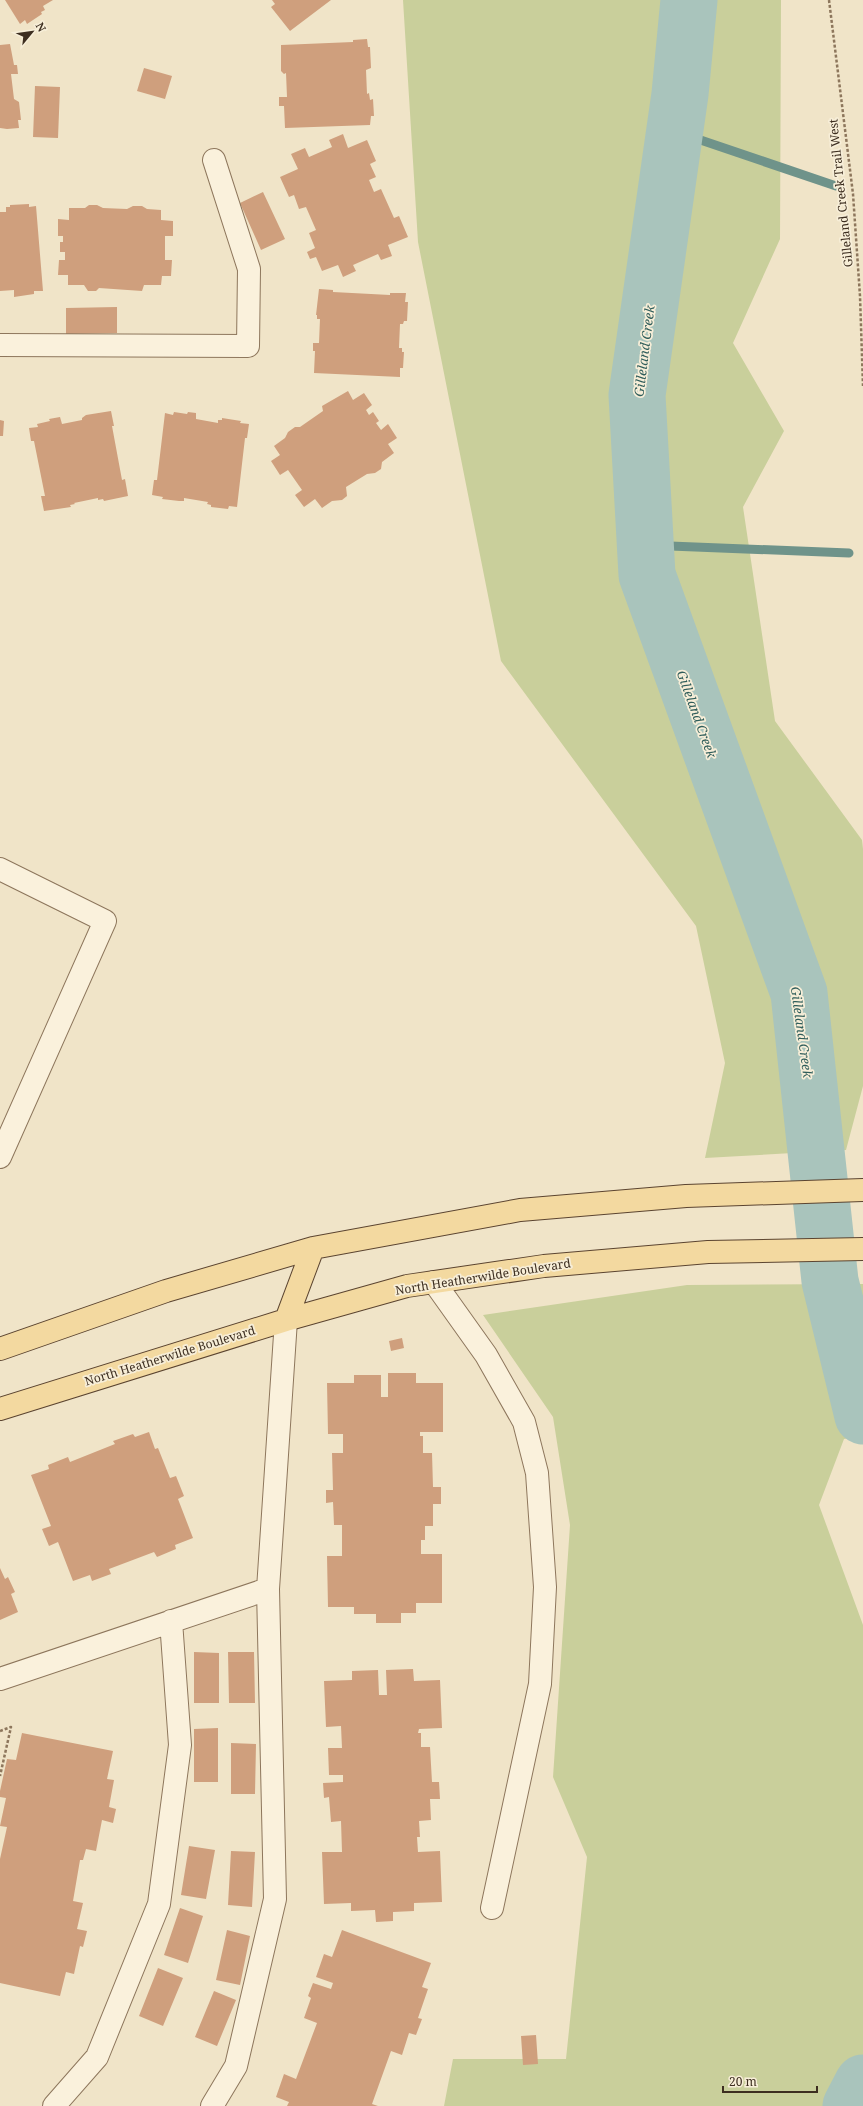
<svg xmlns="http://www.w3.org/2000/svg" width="863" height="2106" font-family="'Noto Serif',serif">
  <rect width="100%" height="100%" fill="#f0e4c8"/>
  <path fill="#c9cf9b" d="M403,0H781L780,239L733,343L784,431L743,507L775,721L862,840L863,849V1086L846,1150L705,1158L725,1063L696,926L501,661L418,242Z
    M863,1284V1436L844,1439L819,1505L863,1625V2106H444L453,2059H566L587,1857L553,1777L570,1525L553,1417L483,1315L687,1285Z"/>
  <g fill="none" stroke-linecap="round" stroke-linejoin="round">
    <path stroke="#6f938a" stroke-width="9" d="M674,131L836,186
      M645,545L849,553"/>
    <path stroke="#a9c4bc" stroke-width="57" d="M689,0L680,94L637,395L647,575L799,993L830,1281L863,1416
      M851,2106L863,2083"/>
  </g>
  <path fill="#cf9f7d" d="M5,0H53L43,6L45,10L41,12L42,14L27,24L25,20L20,24Z
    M272,0H331L290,31L271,7L275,4Z
    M367,39L368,47H370L371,68L366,70L367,94L369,93L370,100L373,99L374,116H371L370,125L285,128L284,106H279V97H287L286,73L284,74L281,71V45L353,42V40Z
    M10,44L14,65H17L18,74H11L14,99L19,102L21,120H18L19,128L7,129L0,128V45Z
    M144,68L172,76L165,99L137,91Z
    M35,86L60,87L58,138L33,137Z
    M343,134L348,148L367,140L376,161L370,164L376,177L369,180L374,192L381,189L394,218L399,216L408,237L388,245L392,256L381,260L378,254L353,265L356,271L343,277L338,265L322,271L316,257L310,259L307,252L315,248L309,233L316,230L306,207L299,209L294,195L289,197L280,177L298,169L291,154L305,148L309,157L332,147L329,140Z
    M263,192L285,239L261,250L240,203Z
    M29,204V207L36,206L43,291H34V294L14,297V290L0,291V212H6V207H10V205Z
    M89,205H97L103,208L127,209L133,206H142L147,209L161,210V220L173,221V236H165V260H172L171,276H162L161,285H144L142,291L99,288L96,291H88L84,285H68V275H58L59,260H65V252H60V242H63V236H58V219L69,220V208H85Z
    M319,289L333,290V292L390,295V293H406L405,302H408L407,321H404L403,324H400L399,348H402V352H404L403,368H400V377L314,373L315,351H313V343H319L320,319H317V315H316Z
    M117,307V333L66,334V308Z
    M348,391L353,400L364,393L372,405L366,410L369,415L373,412L379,421L376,423L381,430L388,424L397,438L388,444L394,453L382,462L381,469L375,473L367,474L346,487L347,496L342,500L332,501L322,508L315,499L304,507L295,495L302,490L288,470L280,475L271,461L280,455L274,446L285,438L288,432L295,427H300L323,411L322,406Z
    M111,411L114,426H112L122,480L125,479L128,496L104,501L103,499L98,500V498L74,503L75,504L70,505L71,507L44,511L41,496H45L34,441H31L29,428L38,427L37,424L50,421L49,419L60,417L62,424L82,420V418L86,415Z
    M174,412L187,414L188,412L196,413V419L218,423V420H222V418L241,421L240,423L249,424L247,438H245L237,507L229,506L228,509L211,507V505L207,504L208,502L184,498V501H179L162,499L163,497L152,495L154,480H157L165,413L173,415Z
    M0,420L4,421L3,436H0Z
    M402,1338L404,1348L391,1351L389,1341Z
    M388,1373H416V1383H443V1432H420V1436H423V1453H432L433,1487H441V1504H433V1526H425V1540H421V1554H442V1603H416V1613H401V1623H376V1614H354V1607H328L327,1556H342V1525H334L333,1502L326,1503V1490H333L332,1453H343V1434H328L327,1383H354V1375H381V1397H388Z
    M149,1432L155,1449L158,1448L170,1478L176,1476L184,1496L178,1499L193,1538L175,1545L176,1549L157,1557L154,1552L109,1569L111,1574L92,1581L90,1575L73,1581L58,1542L49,1546L42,1529L51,1526L31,1475L49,1469L48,1465L68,1457L70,1462L115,1444L113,1441L133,1434L135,1437Z
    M0,1568L5,1579L8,1577L15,1592L11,1594L18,1612L0,1620Z
    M194,1652L219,1653V1703H194Z
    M228,1652H254L255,1703H229Z
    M413,1669L414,1681L440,1680L442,1728L419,1729L418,1733H421V1747H430L432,1782H439L440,1799H430L431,1820L419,1821L420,1837H417L418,1852L440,1851L442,1902L414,1903V1911L393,1912V1921L376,1922L375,1910L351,1911V1903L324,1904L322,1852H342L341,1821L331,1822L329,1797L324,1798L323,1783L343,1782V1775H329L328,1748H342L341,1726L326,1727L324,1681L352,1680V1671L378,1670L379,1695H387L386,1670Z
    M218,1728V1782H194V1729Z
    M22,1733L113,1751L107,1779L114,1780L109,1807L116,1809L113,1823L102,1820L96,1851L86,1849L83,1860H80L73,1901L83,1903L77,1929L87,1931L83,1947L80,1946L74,1974L66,1972L60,1996L0,1983V1859L7,1827L0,1826L6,1798L0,1797V1791L7,1759L16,1760Z
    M231,1743L256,1744L255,1794H231Z
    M189,1846L215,1850L206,1899L181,1895Z
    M231,1851L255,1852L252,1907L228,1905Z
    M180,1908L203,1916L188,1963L164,1955Z
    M227,1930L250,1936L240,1985L216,1980Z
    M342,1930L431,1963L422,1987L428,1989L418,2018L422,2019L416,2035L409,2033L402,2055L391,2051L372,2104L378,2106H287L289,2102L276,2097L284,2074L296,2079L317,2023L304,2018L311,1998L308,1996L313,1983L331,1989L333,1983L316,1977L324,1954L332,1957Z
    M158,1968L183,1978L163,2026L139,2016Z
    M214,1991L236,2000L217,2046L195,2037Z
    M536,2035L538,2064L523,2065L521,2036Z"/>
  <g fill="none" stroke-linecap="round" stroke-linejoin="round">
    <g stroke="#8d765c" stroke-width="24">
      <path id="minor" d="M0,345L248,346L249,269L214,160
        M0,869L105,921L0,1157
        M434,1282L486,1355L524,1422L537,1473L545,1587L540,1684L492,1908
        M0,1679L268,1589L286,1320
        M54,2106L97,2057L159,1904L180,1745L171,1621
        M212,2106L236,2066L275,1899L268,1589"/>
    </g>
    <g stroke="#5b4430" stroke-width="24">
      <path id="major" d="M286,1320L313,1248
        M0,1349L166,1291L313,1248L520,1210L686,1196L863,1190
        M0,1409L286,1320L407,1286L544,1266L708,1252L863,1249"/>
    </g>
    <path stroke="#8d765c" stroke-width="2.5" stroke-dasharray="3 2" stroke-linecap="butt" d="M829,0L853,194L860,296L863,386
      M0,1731L11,1727L0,1776"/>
    <use href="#minor" stroke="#faf1dc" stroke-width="22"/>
    <use href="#major" stroke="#f3d9a0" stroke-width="22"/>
  </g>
  <g text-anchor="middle" stroke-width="3.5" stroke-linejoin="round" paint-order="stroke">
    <g font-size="12" fill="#3d2e20" stroke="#f7eed8">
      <text transform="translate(841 193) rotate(-96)" y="4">Gilleland Creek Trail West</text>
      <text transform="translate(483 1277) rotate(-9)" y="4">North Heatherwilde Boulevard</text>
      <text transform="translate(170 1356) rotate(-17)" y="4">North Heatherwilde Boulevard</text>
    </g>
    <g font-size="13" font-style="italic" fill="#2f5d5a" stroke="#f7eed8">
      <text transform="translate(644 351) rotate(-83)" y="5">Gilleland Creek</text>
      <text transform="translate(697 714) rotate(70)" y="5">Gilleland Creek</text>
      <text transform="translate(802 1032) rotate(82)" y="5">Gilleland Creek</text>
    </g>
  </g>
  <g transform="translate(32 32) rotate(61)" stroke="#f7eed8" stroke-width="3" paint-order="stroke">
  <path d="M0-3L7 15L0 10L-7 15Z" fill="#3d2e20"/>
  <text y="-6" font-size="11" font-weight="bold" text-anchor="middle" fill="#3d2e20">N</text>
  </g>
  <path d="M723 2086v6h94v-6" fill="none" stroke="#3d2e20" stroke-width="2"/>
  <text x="729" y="2086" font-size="12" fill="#3d2e20" stroke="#f7eed8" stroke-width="3" paint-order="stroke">20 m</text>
</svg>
